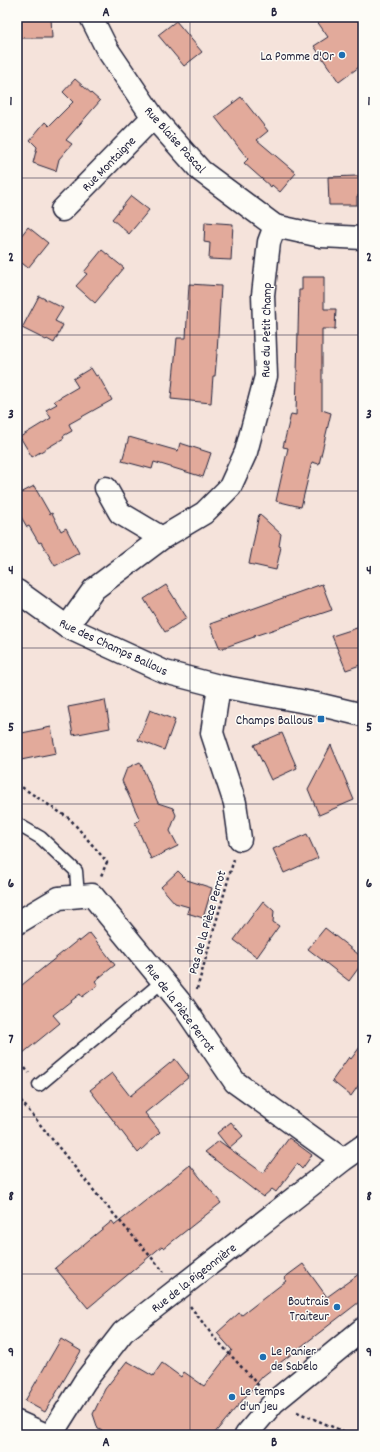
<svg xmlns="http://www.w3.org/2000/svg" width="380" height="1452" font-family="Dekko,sans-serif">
  <rect width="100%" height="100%" fill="#f5e3db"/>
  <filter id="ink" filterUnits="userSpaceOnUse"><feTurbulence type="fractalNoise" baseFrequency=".025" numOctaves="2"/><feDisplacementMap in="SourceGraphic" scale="8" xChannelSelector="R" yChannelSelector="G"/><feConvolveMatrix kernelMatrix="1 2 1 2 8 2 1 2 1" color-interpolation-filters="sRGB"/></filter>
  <g filter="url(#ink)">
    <path fill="#e2aa9b" stroke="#22223b" d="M17,17H51L52,38H17Z
      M314,17H363V64L339,82L314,46L328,37Z
      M176,21L202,52L184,66L158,35Z
      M75,79L100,101L66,140L72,144L59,159L56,171L33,163L37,147L30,140L45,122L49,126L73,102L63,92Z
      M241,97L268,131L257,140L296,173L280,192L272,185L271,187L244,163L248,159L215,117Z
      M356,176H363V196H357V205H329L328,177Z
      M131,196L149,210L129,234L112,219Z
      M205,222L233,224L231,260L209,259L210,243L204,242Z
      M28,227L48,243L28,268L17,259V241Z
      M102,250L124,268L95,303L76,286L87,274L84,272Z
      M302,277H324V309H336L335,329H322V410L331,413L319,464L312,462L301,507L276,501L288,448L283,447L291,414L296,415L299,290H302Z
      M189,284L221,286L217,353L215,376H213L211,403L171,399L177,338H186Z
      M39,296L63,308L55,321L63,325L54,343L47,339L46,340L22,328Z
      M91,368L96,376L98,375L112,400L69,424L72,431L63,436L64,438L32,457L20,437L51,418L46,410L57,404L54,401L78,387L73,379Z
      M129,437L178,451L180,443L211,453L203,477L154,462L152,469L122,461Z
      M34,486L50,514L52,513L61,531L66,528L79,553L55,566L41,542L39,543L29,526L27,527L17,510V495Z
      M259,514L281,534L279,546L281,547L276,570L249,564Z
      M322,584L332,610L254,636V637L220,649L210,624Z
      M166,585L187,618L165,632L144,599Z
      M363,626V664L346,670L332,636Z
      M105,700L110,728L73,735L68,707Z
      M150,710L175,720L164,750L138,740Z
      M51,727L56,753L21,760L17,741V734Z
      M282,733L297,768L271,780L254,745Z
      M331,745L354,800L319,815L308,789Z
      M140,762L158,803L173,808L176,815L170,831L178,846L151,859L135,823L140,820L122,781L127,768Z
      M307,834L318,858L284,873L273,849Z
      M178,871L187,880L212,888L203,918L187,913L189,907L175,903L161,887Z
      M263,901L274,911L273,922L279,926L257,957L234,940Z
      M325,928L363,958V962L349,981L308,949Z
      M90,933L115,965L95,981L98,985L82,997L80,994L53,1015L60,1023L17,1058V989L78,940L79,942Z
      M363,1043V1079L351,1096L332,1081L349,1057L351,1059Z
      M175,1059L189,1077L145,1113L160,1132L138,1153L90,1090L112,1073L130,1096Z
      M231,1122L243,1136L229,1148L217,1133Z
      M289,1138L312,1155L302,1169L297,1164L276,1192L272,1189L263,1197L205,1152L219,1141L263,1173Z
      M190,1165L221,1203L164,1248L162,1246L88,1308L55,1268L112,1221L115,1225Z
      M303,1264L327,1297L363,1271V1299L263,1376L213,1435H111L98,1429L93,1414L105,1389L127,1361L153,1376L162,1363L181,1377L184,1372L204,1386L232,1350L217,1333L239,1313L242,1315L286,1281L284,1278Z
      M61,1339L81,1351L45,1412L25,1401Z"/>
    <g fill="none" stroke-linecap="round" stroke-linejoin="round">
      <g stroke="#22223b" stroke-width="15">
        <path id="service" d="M17,824L41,838L76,871L78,896
          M39,1085L163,981"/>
      </g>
      <g stroke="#22223b" stroke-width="25">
        <path id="minor" d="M91,17L107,49L153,117L201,171L275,226L321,236L363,238
          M62,210L153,117
          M106,488L120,513L162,538
          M17,591L67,627L165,672L219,686L317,704L363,715
          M67,627L94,589L162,538L204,513L230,487L246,452L266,376L263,295L269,242L275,226
          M219,686L212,733L235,803L240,839
          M17,923L59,898L92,895L184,1007L235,1082L343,1160
          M17,1422L46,1435
          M51,1435L85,1381L123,1332L343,1160L363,1146"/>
      </g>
      <g stroke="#22223b" stroke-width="25">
        <path id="secondary" d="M246,1435L274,1402L363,1329"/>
      </g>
      <path stroke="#22223b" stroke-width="2.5" stroke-dasharray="3 3" stroke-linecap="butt" d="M17,784L70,819L107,862L101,876
        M197,989L234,859
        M17,1063L19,1061L29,1073
        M17,1096L99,1197L164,1272
        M190,1306L213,1336L259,1386
        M297,1412L352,1435"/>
      <use href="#service" stroke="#fdfcf7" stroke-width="12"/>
      <use href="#minor" stroke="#fdfcf7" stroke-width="22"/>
      <use href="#secondary" stroke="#fdfcf7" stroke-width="22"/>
    </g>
  </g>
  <path fill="none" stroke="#22223b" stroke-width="1" stroke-opacity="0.55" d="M190,17V1435M17,178H363M17,335H363M17,491H363M17,648H363M17,804H363M17,961H363M17,1117H363M17,1274H363"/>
  <g fill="#1f6fb2" stroke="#fdfcf7" stroke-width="1.5">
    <circle cx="342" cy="55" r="4"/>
    <rect x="317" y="715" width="8" height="8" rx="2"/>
    <circle cx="337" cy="1307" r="4"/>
    <circle cx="263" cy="1357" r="4"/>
    <circle cx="232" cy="1397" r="4"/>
  </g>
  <g text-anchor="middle" stroke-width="3" stroke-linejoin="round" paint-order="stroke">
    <g font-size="13" fill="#22223b" stroke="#fdfcf7" text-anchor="end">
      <text x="334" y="60">La Pomme d'Or</text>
      <text x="313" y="724">Champs Ballous</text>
      <text x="329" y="1305">Boutrais<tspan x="329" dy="15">Traiteur</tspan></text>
      <text x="271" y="1355" text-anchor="start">Le Panier<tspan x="271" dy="15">de Sabelo</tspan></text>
      <text x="240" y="1395" text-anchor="start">Le temps<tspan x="240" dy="15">d'un jeu</tspan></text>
    </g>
    <g font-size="13" fill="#22223b" stroke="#fdfcf7">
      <text transform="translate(176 139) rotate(48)" y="5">Rue Blaise Pascal</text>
      <text transform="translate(108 163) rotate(-46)" y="5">Rue Montaigne</text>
      <text transform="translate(265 330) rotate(-89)" y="5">Rue du Petit Champ</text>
      <text transform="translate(114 646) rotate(25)" y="5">Rue des Champs Ballous</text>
      <text transform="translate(206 922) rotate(-74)" y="5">Pas de la Pièce Perrot</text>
      <text transform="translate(181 1007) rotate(53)" y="5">Rue de la Pièce Perrot</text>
      <text transform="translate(193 1277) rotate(-38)" y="5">Rue de la Pigeonnière</text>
    </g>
  </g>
  <rect width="380" height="1452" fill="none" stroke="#fdfcf7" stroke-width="44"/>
  <rect x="22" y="22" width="336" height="1408" fill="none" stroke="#22223b" stroke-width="1.5"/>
  <g font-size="13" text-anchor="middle" font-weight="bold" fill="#22223b">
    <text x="106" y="16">A</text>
    <text x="274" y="16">B</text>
    <text x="11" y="105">1</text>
    <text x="369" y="105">1</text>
    <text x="11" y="261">2</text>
    <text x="369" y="261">2</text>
    <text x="11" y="418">3</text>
    <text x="369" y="418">3</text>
    <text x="11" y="574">4</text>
    <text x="369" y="574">4</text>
    <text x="11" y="731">5</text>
    <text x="369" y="731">5</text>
    <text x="11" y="887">6</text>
    <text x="369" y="887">6</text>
    <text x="11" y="1043">7</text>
    <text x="369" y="1043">7</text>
    <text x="11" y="1200">8</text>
    <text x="369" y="1200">8</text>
    <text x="11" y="1356">9</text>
    <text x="369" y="1356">9</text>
    <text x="106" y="1446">A</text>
    <text x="274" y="1446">B</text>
  </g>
</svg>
